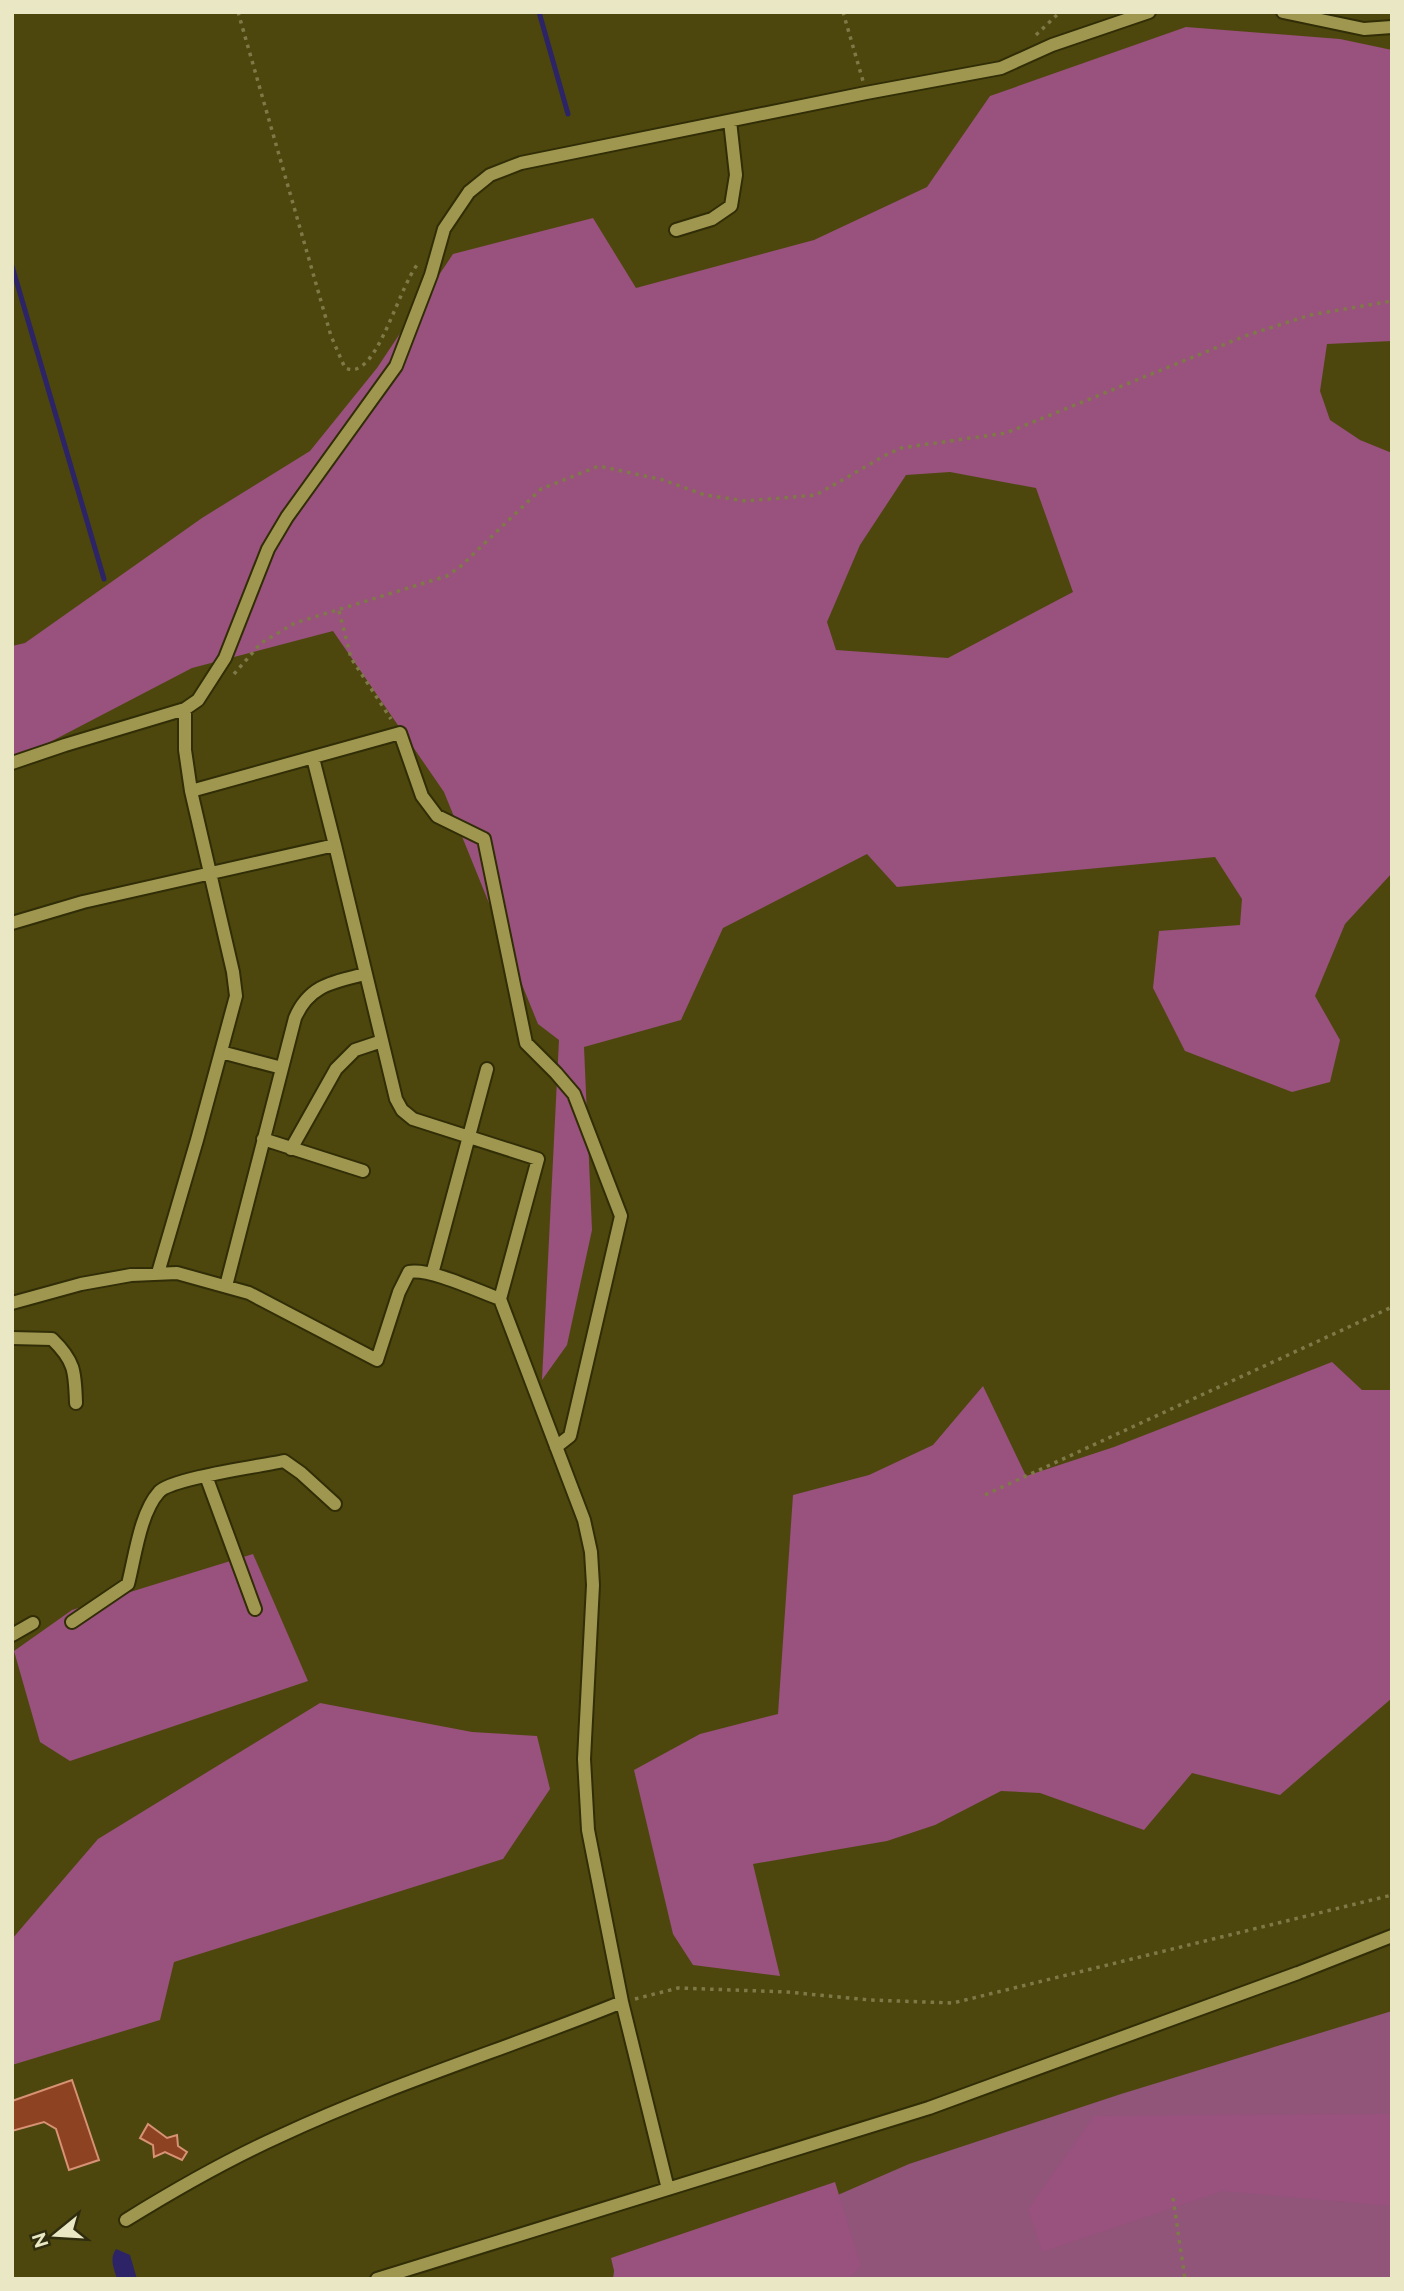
<svg xmlns="http://www.w3.org/2000/svg" width="1404" height="2291" font-family="Raleway,sans-serif">
  <rect width="100%" height="100%" fill="#4d470e"/>
  <path fill="#905579" d="M1392,2011V2279H613L614,2271L707,2252L909,2164L1121,2094Z"/>
  <path fill="#99517e" fill-rule="evenodd" d="M1186,27L1340,39L1392,50V341L1327,344L1320,391L1330,420L1360,440L1392,453V873L1345,924L1315,996L1340,1040L1330,1082L1292,1092L1185,1051L1153,988L1159,931L1240,925L1242,899L1215,857L897,887L867,854L723,928L681,1020L584,1047L592,1230L567,1345L542,1380L559,1040L538,1024L444,792L333,631L192,668L27,754L12,759V646L25,643L202,518L310,451L377,368L453,254L593,218L636,288L814,240L927,187L990,96ZM950,472L1036,488L1073,592L948,658L836,650L827,622L860,545L906,475Z
    M1332,1362L1362,1390H1392V1698L1280,1795L1192,1773L1144,1830L1040,1793L1001,1791L935,1825L887,1841L753,1864L780,1976L693,1965L673,1934L634,1770L700,1734L778,1714L793,1495L869,1475L933,1445L983,1386L1026,1476L1114,1447Z
    M253,1554L308,1681L70,1761L40,1742L14,1651L72,1610Z
    M320,1703L472,1732L537,1736L550,1789L503,1859L174,1962L160,2020L12,2065V1939L98,1839Z
    M1392,2114V2206L1223,2191L1042,2252L1028,2209L1094,2116Z
    M835,2182L861,2266L849,2279H616L611,2258Z"/>
  <path fill="#2c2466" d="M116,2249L130,2255L137,2279H117C114,2268 109,2259 116,2249Z"/>
  <g fill="none" stroke-linecap="round" stroke-linejoin="round">
    <path stroke="#2c2466" stroke-width="5" d="M539,12L568,114
      M12,266L104,579"/>
  </g>
  <path fill="#8d4322" stroke="#d79275" stroke-width="2" d="M72,2080L99,2160L69,2170L56,2129L44,2122L12,2131V2101Z
    M148,2124L167,2138L177,2135L178,2146L187,2152L182,2160L165,2152L154,2157L153,2145L140,2138Z"/>
  <g fill="none" stroke-linecap="round" stroke-linejoin="round">
    <g stroke="#312d06" stroke-width="16">
      <path id="minor" d="M1283,12L1364,29L1392,27
        M676,230L712,219L731,206L736,175L730,121
        M185,709V750L191,791L400,733L422,796L437,816L484,839L526,1043L556,1073L574,1094L621,1216L570,1436L556,1447
        M313,758L335,845
        M12,763L65,745L185,709L198,700L225,658L268,549L287,517L396,366L431,275L444,229L469,192L490,175L521,163L866,93L1001,68L1052,45L1149,12
        M12,923L83,902L335,845L396,1099L402,1110L413,1119L538,1159L500,1299L584,1520L591,1552L593,1585L584,1759L588,1830L622,2002L668,2189
        M221,1052L282,1068
        M263,1139L363,1171
        M291,1149L336,1069L355,1050L382,1041
        M158,1273L197,1140L236,996L233,972L191,791
        M432,1274L487,1069
        M226,1286L295,1018C309,985 333,982 365,974
        M12,1303L81,1284L131,1275L177,1273L249,1293L377,1360L399,1292L409,1272C430,1268 478,1291 500,1299
        M12,1338L52,1339C75,1361 75,1372 76,1403
        M206,1476L255,1609
        M72,1622L128,1584C135,1557 140,1513 159,1492C171,1478 262,1466 284,1461L301,1473L335,1504
        M12,1635L33,1623
        M126,2220C176,2189 227,2160 280,2136C391,2084 509,2048 622,2002
        M377,2279L929,2108L1298,1973L1392,1936"/>
    </g>
    <path stroke="#7e7947" stroke-width="3.5" stroke-dasharray="3.5 5" stroke-linecap="butt" d="M238,12L331,336L345,368C350,370 354,371 360,367C382,355 400,288 417,265
      M843,12L863,81
      M1036,35L1060,12
      M339,611L351,658L391,719
      M234,674L261,643L295,623L447,576L461,566L541,489L599,466L663,480L705,495L746,501L816,495L886,455L901,448L1006,433L1245,336L1310,315L1392,301
      M985,1495L1392,1307
      M635,1999L678,1988L787,1992L870,2000L953,2003L1392,1895
      M1173,2198L1185,2279"/>
    <use href="#minor" stroke="#9f9750" stroke-width="12"/>
  </g>
  <rect width="1404" height="2291" fill="none" stroke="#eae7c4" stroke-width="28"/>
  <g transform="translate(56 2235) rotate(252)" stroke="#302d0f" stroke-width="5" paint-order="stroke">
  <path d="M0-5L12 26L0 18L-12 26Z" fill="#eae7c4"/>
  <text y="-10" font-size="19" font-weight="bold" text-anchor="middle" fill="#eae7c4">N</text>
  </g>
</svg>
